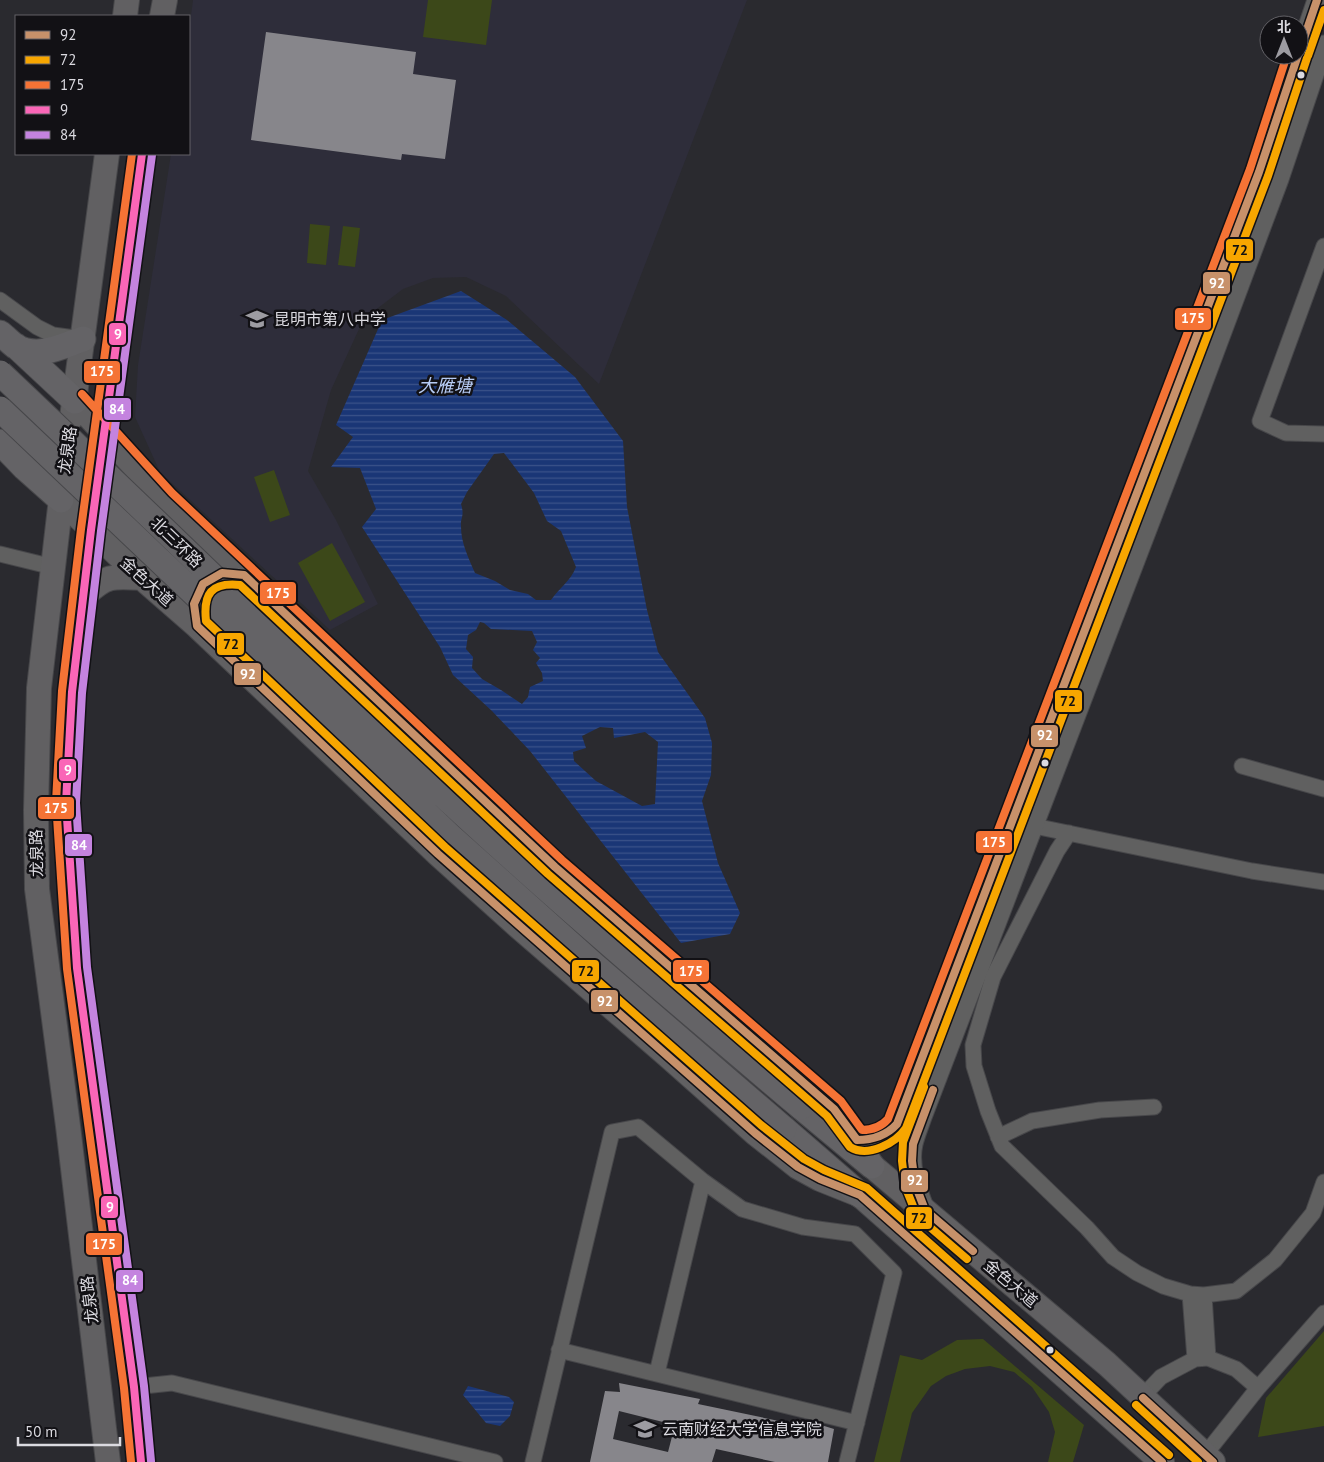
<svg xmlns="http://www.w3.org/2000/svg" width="1324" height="1462" font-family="'PT Sans','Noto Sans SC',sans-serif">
  <defs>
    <pattern id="water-rules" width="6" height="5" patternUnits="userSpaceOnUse" patternTransform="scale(1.25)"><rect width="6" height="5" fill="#1a3676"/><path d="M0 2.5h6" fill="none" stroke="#3b5289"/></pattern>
  </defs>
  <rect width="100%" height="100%" fill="#2a2a2f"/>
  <path fill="#2e2d3a" d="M193,0H747L599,384L506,296L466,277L433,278L403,289L378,308L359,329L331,390L308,471L336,520L378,604L330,630L160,472L135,417L138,365L171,154H189V31Z"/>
  <path fill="#3c4819" d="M428,0H492L486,45L423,37Z
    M310,224L330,226L326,265L307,263Z
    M343,226L360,228L355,267L338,265Z
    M274,470L290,515L270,522L254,477Z
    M332,543L365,602L330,621L298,563Z
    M1324,1331V1426L1258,1437L1266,1398Z
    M983,1339L1084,1425L1073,1462H1048L1055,1432L1049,1412L1032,1387L1014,1372L990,1366L965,1369L946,1376L931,1386L912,1413L900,1462H874L900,1355L922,1360L957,1340Z"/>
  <path fill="url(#water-rules)" fill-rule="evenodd" d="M461,291L507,320L575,377L623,441L627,507L647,610L658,652L705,718L712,743L711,775L702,801L718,863L740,913L730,934L681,943L530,751L492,711L453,675L440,647L362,527L376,509L360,468L331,467L353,437L336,425L382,320ZM504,453L534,493L547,521L561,531L576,567C570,582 560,587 551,600H536L528,594L510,590L495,581L475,573C469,559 461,543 461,527C460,517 465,517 461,504L467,492L494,454ZM480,622L484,623L491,629L532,631L537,642L533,650L540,658L536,663L542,673L543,681L530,687L528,697L522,704L501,690L482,679L472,668L473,657L466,649L468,635L476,630ZM600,727L613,728L614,738L645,732L658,742L655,804L642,806L596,781L574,761L573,752L586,748L582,736Z
    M468,1386L509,1397L514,1402L510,1416L500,1426L486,1423L463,1395Z"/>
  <path fill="#87868b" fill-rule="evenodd" d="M266,32L416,52L413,74L456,80L445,159L402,154L401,160L251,140Z
    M619,1383L700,1399L698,1404L808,1427V1421L834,1429L828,1462H775L716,1449L712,1462H590L605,1391L620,1392ZM619,1411L675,1425L668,1452L613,1439Z"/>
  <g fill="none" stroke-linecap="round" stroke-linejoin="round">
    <g stroke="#47474a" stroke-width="17">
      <path id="minor" d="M1324,246L1260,421L1286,433L1324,434
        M0,300L37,327L53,335L75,338
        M0,554L53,567
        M1242,766L1324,789
        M1034,826L1252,871L1324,882
        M1069,833L1057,851L993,977L973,1045L974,1066L988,1111L1002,1146L1087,1228L1113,1257L1137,1273L1163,1286L1190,1294L1204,1295L1236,1291L1275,1260L1313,1213L1324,1182
        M998,1137L1032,1121L1100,1110L1154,1107
        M1190,1294L1195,1359
        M1204,1295L1208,1358
        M559,1350L857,1423
        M657,1373L703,1181
        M134,1387L172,1383L495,1462
        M1142,1397L1161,1377L1195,1359L1208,1358L1236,1369L1258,1388
        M1200,1461L1258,1388L1324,1313
        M533,1462L612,1132L638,1127L703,1181L742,1209L803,1227L855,1234L894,1273L847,1462"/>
    </g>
    <g stroke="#47474a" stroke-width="21">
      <path id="tertiary" d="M1299,53L1317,0
        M846,1138C865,1143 884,1141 897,1124L1184,371L1259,172L1298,55
        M925,1210C917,1189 908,1166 913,1144C915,1135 919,1126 922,1117L1187,425L1279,179L1324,45"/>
    </g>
    <g stroke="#47474a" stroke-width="26">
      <path id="primary" d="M125,16L127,0
        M162,16L165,0
        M75,401L165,500L555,867L834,1109L857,1140L872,1166L1107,1364L1213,1462
        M72,417L107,154
        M62,490L39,688L36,810L37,889L68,1126L108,1462
        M61,500L142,578L197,626L438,854L518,926L667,1055L755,1133L798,1167L820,1179L860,1195L1162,1462
        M85,595C106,575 113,576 142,578
        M141,1462L134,1387L77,968L66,803L72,692L91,530L142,154"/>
    </g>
    <g stroke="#47474a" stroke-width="27">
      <path id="trunk" d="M0,333C5,337 10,342 15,346C37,360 62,346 83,339
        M16,346L75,401
        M0,442L25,468L61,500
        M801,1107L872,1166
        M784,1129L860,1195"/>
    </g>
    <use href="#minor" stroke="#606060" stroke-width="15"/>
    <use href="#tertiary" stroke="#606060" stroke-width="19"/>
    <use href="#primary" stroke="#616062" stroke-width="24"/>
    <use href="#trunk" stroke="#646366" stroke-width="25"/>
    <g stroke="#47474a" stroke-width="27" stroke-linecap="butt">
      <path id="trunk-bridge" d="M0,373C143,508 283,646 427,780C548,893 674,1000 801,1107
        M0,409L451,837L594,965L784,1129"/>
    </g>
    <use href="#trunk-bridge" stroke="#646366" stroke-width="25"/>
    <g stroke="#121115" stroke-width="11">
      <path id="bus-1" d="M1299,53L1317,0
        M933,1090L913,1144L912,1161L915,1184L925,1210L973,1251
        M1143,1398L1213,1462
        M1162,1462L860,1195L820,1179L798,1167L755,1133L438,854L197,626L194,604L203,584L222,573L244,575L555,867L834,1109L857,1140C873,1140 886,1136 897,1124L1259,172L1298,55"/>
    </g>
    <g stroke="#121115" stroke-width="11">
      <path id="bus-2" d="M1308,56L1324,10
        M924,1087L903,1142L902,1161L905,1186L917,1216L967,1259
        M1136,1405L1198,1462
        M1169,1455L867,1188L824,1170L804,1159L761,1125L445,847L206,621C203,594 211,582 240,585L548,874L827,1116L850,1147C868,1158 896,1143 906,1128L1268,176L1307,58"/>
    </g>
    <g stroke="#121115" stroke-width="11">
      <path id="bus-3" d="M82,394L172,493L562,860L841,1101L862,1130C873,1130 881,1127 888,1119L1250,169L1287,55
        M131,1462L124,1388L67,969L56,802L62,691L81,529L132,154"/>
    </g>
    <g stroke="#121115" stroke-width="11">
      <path id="bus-4" d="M141,1462L134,1387L77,968L66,803L72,692L91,530L142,154"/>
    </g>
    <g stroke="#121115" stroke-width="11">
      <path id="bus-5" d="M151,1461L144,1386L87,967L76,803L82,693L101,531L152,155"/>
    </g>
    <use href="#bus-1" stroke="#c7916a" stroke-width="8"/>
    <use href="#bus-2" stroke="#f7a600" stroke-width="8"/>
    <use href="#bus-3" stroke="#f57335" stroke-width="8"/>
    <use href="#bus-4" stroke="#fa66b7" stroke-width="8"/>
    <use href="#bus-5" stroke="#c483df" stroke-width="8"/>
  </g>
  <defs>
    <g id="school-bare" transform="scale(1.725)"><path d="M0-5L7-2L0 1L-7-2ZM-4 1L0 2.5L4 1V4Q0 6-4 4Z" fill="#9d9ca2" stroke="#121115" stroke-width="2.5" paint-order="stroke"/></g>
  </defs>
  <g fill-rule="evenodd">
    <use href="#school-bare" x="257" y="319"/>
    <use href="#school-bare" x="645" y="1429"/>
  </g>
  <g fill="#dbdae0" stroke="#121115" stroke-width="2">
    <circle cx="1301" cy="75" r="4.5"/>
    <circle cx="1045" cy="763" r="4.5"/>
    <circle cx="1050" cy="1350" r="4.5"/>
  </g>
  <g text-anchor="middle" stroke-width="5" stroke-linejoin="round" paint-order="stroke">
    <g font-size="16" fill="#dbdae0" stroke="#121115" text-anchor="start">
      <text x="274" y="325">昆明市第八中学</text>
      <text x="662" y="1435">云南财经大学信息学院</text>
    </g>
    <g font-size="16" fill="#dbdae0" stroke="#121115">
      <text transform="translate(67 450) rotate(-82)" y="6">龙泉路</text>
      <text transform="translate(177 542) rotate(44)" y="6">北三环路</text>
      <text transform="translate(147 581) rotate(42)" y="6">金色大道</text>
      <text transform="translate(36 853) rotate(-91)" y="6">龙泉路</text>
      <text transform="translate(1011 1283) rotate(40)" y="6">金色大道</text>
      <text transform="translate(89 1300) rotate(-97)" y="6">龙泉路</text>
    </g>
    <g font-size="18" font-style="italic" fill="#b6cbf4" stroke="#121115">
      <text x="445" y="392">大雁塘</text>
    </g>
  </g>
  <g stroke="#121115" stroke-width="2">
    <rect x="1225" y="238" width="29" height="24" rx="5" fill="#f7a600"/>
    <rect x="1202" y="271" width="29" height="24" rx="5" fill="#c7916a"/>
    <rect x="1174" y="307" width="38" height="24" rx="5" fill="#f57335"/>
    <rect x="108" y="322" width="19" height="24" rx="5" fill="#fa66b7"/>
    <rect x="83" y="360" width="38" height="24" rx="5" fill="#f57335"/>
    <rect x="103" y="397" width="29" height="24" rx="5" fill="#c483df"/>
    <rect x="259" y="581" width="38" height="24" rx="5" fill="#f57335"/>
    <rect x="216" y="632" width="29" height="24" rx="5" fill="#f7a600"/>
    <rect x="233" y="662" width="29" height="24" rx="5" fill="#c7916a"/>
    <rect x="1054" y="689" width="29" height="24" rx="5" fill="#f7a600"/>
    <rect x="1030" y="724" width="29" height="24" rx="5" fill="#c7916a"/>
    <rect x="58" y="758" width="19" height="24" rx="5" fill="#fa66b7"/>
    <rect x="37" y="796" width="38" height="24" rx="5" fill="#f57335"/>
    <rect x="975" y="830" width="38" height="24" rx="5" fill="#f57335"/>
    <rect x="64" y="833" width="29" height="24" rx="5" fill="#c483df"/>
    <rect x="571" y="959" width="29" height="24" rx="5" fill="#f7a600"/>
    <rect x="672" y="959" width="38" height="24" rx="5" fill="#f57335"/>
    <rect x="590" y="989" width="29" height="24" rx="5" fill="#c7916a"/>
    <rect x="900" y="1169" width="29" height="24" rx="5" fill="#c7916a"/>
    <rect x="100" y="1195" width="19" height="24" rx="5" fill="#fa66b7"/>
    <rect x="905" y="1206" width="28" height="24" rx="5" fill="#f7a600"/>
    <rect x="85" y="1232" width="38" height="24" rx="5" fill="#f57335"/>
    <rect x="115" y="1269" width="29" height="24" rx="5" fill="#c483df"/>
  </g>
  <g font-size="14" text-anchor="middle" font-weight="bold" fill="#fff">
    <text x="1217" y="288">92</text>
    <text x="1193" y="323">175</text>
    <text x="118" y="339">9</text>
    <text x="102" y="376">175</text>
    <text x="117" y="414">84</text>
    <text x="278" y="598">175</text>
    <text x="248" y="679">92</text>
    <text x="1045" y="740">92</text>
    <text x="68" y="775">9</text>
    <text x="56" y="813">175</text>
    <text x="994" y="847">175</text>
    <text x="79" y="850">84</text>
    <text x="691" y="976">175</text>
    <text x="605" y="1006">92</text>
    <text x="915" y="1185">92</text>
    <text x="110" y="1212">9</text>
    <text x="104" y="1249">175</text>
    <text x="130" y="1285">84</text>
  </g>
  <g font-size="14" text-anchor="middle" font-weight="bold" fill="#111">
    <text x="1240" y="255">72</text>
    <text x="231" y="649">72</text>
    <text x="1068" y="706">72</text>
    <text x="586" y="976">72</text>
    <text x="919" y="1223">72</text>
  </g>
  <rect x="15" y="15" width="175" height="140" fill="#121115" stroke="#626166"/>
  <rect x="25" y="31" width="25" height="8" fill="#c7916a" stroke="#626166"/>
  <text x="60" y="40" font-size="15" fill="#dbdae0">92</text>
  <rect x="25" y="56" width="25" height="8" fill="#f7a600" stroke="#626166"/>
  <text x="60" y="65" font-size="15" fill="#dbdae0">72</text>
  <rect x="25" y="81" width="25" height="8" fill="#f57335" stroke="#626166"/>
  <text x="60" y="90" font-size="15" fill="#dbdae0">175</text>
  <rect x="25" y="106" width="25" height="8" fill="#fa66b7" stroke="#626166"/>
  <text x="60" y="115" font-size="15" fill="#dbdae0">9</text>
  <rect x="25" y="131" width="25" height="8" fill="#c483df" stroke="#626166"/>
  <text x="60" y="140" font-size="15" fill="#dbdae0">84</text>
  <g transform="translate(1284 40)"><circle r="24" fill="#121115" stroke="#626166"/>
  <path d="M0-4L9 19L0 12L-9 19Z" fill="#9d9ca2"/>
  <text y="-8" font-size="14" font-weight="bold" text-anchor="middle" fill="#dbdae0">北</text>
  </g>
  <path d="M18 1437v8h102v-8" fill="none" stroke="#dbdae0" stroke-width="2.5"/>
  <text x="25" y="1437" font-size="15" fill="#dbdae0" stroke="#121115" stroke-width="4" paint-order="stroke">50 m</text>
</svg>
